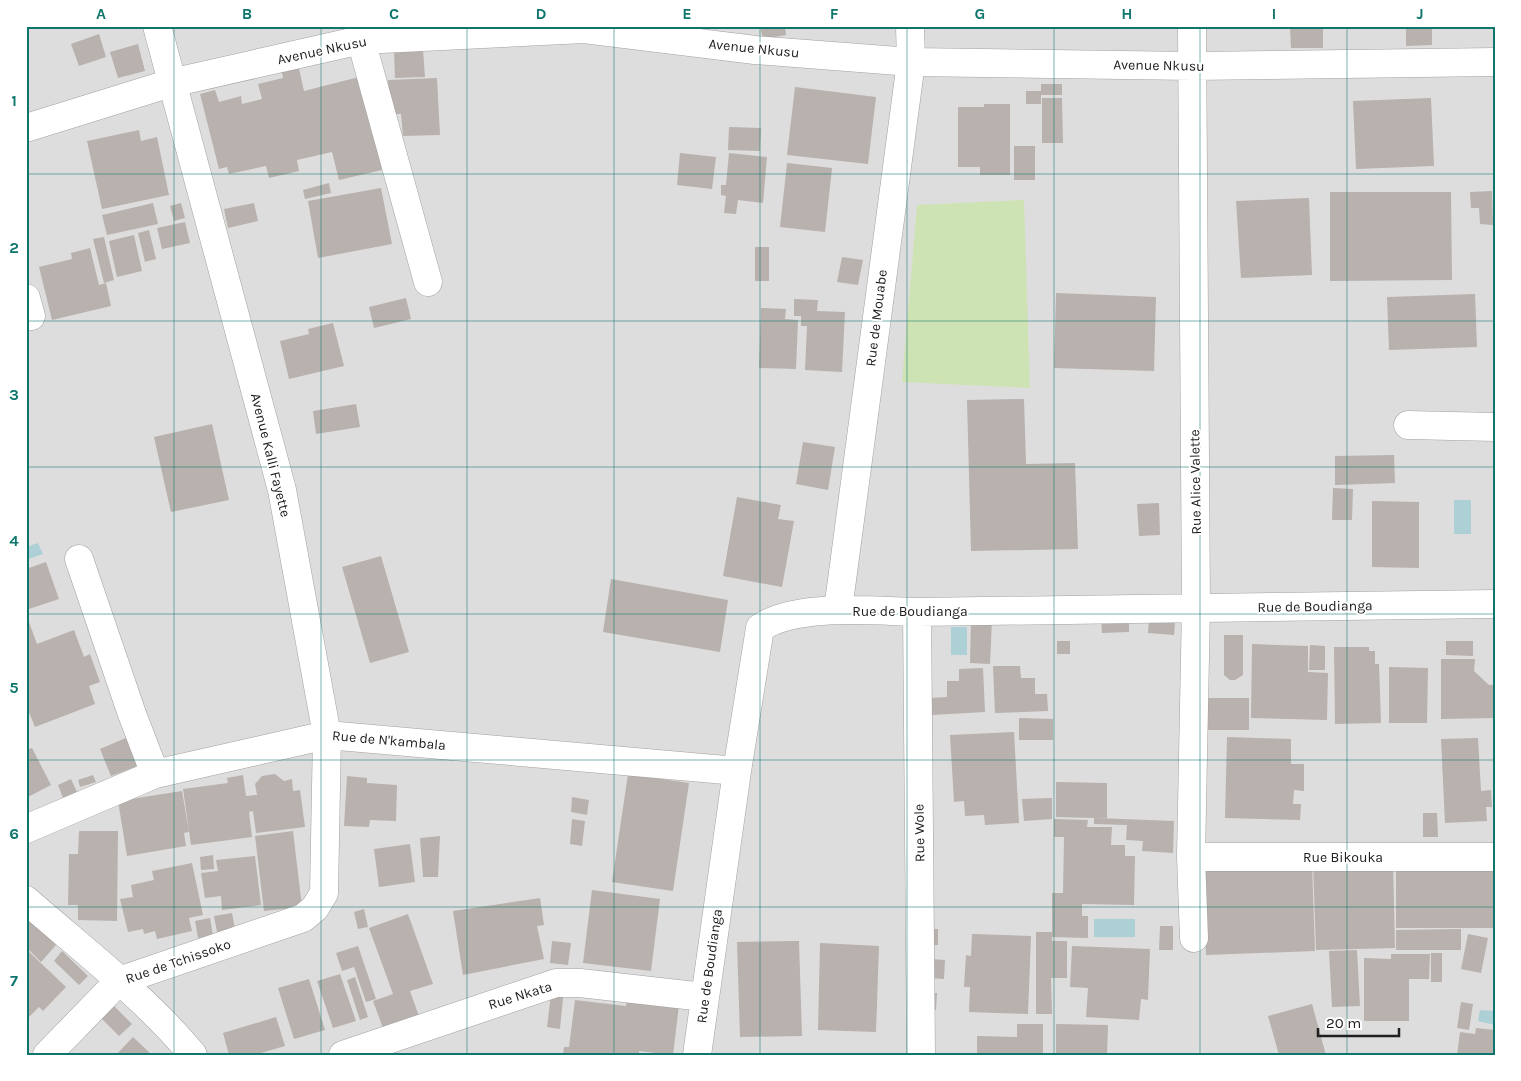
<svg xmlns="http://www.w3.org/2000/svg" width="1521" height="1081" font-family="Karla,sans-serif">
  <rect width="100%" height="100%" fill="#efece7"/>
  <path fill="#dedddd" d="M26,26H1495V1055H26Z"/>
  <path fill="#cee3b4" d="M1024,200L1030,388L902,382L917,205Z"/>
  <path fill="#add0d7" d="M1454,500H1471V534H1454Z
    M38,543L43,554L26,560V547Z
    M951,627H967V655H951Z
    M1094,919H1135V937H1094Z
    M1480,1010L1495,1011V1025L1478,1021Z"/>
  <path fill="#b8b1ad" d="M760,26H785L786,35L763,39Z
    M1290,26H1323V48H1291Z
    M1406,26H1432V45L1406,46Z
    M99,34L106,57L79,66L71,44Z
    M138,44L145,71L118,78L110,52Z
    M423,50L425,77L395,78L394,51Z
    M298,64L304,91L359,77L382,170L339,180L332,152L297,160L299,171L269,178L266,166L229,174L227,167L219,169L200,94L215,90L219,102L241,96L242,104L262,99L258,84L283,78L281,68Z
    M437,78L440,135L403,136L401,114H390L388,80Z
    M1041,84H1062V95H1041V104H1026V91H1041Z
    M795,87L876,97L868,164L787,155Z
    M1042,98H1062L1063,143H1042Z
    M1431,98L1434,166L1356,169L1353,101Z
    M984,104H1010V175H980V167H958V107H984Z
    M729,127L761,128L760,151L728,150Z
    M139,130L141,141L157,137L169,195L102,209L87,141Z
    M1014,146H1035V180H1014Z
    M680,153L716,157L712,189L677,185Z
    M729,153L767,157L763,203L738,200L736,214L724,213L726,196L721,195V185H726Z
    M787,163L832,168L825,232L780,227Z
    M329,183L331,193L305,199L303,190Z
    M381,188L392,244L318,258L308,201Z
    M1492,191L1493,225L1480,224L1479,208H1471L1470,192Z
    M1330,192H1451L1452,280L1330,281Z
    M1309,198L1312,275L1241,278L1236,201Z
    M153,203L158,224L107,235L102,215Z
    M181,203L185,218L174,221L170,206Z
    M254,203L258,221L228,228L224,209Z
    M185,222L190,243L162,249L157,228Z
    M149,230L156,259L145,262L138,233Z
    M134,235L142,271L117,277L109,241Z
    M104,237L114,280L104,283L93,239Z
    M755,247H769V281H755Z
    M90,248L99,285L106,283L111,306L52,320L39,267L72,259L71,253Z
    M842,257L863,260L858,285L837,282Z
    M1056,293L1156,297L1154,371L1054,368Z
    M1475,294L1477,347L1389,350L1387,297Z
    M406,298L411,319L374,328L369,307Z
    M794,299L818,300L817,311L845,312L842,372L805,370L807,326H801V316H794Z
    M761,308L786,309L785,319L798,320L796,369L759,368Z
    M333,323L344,366L289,379L280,341L309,334L308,329Z
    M1024,399L1026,464L1075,463L1078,549L971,551L967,400Z
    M356,404L360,427L316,434L313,411Z
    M212,424L229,500L171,512L154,437Z
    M803,442L835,447L828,490L796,484Z
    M1394,455L1395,483L1335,485V456Z
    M1333,488L1353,489L1352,520H1332Z
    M737,497L781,505L778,519L794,521L782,587L723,576Z
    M1372,501L1419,502V568L1372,567Z
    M1159,503L1160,535L1139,536L1137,504Z
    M381,556L409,652L370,663L342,567Z
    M46,562L59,599L26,610V569Z
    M611,579L728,600L720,652L603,632Z
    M1129,617V632L1102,633L1101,618Z
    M971,619L992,620L990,664L970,663Z
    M1149,620L1175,622L1174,635L1148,633Z
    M29,622L37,644L74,630L84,657L90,654L100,682L89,686L95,704L35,727L26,705V623Z
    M1224,635H1243V675L1235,680H1230L1224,675Z
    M1057,641H1070V654H1057Z
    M1446,641H1473V656L1446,655Z
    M1252,644L1308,646V672L1328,673L1327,720L1251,718Z
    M1310,645L1325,646V670H1309Z
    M1334,647H1369V651H1375V664H1379L1381,723L1335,724Z
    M1441,659H1475L1474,671L1489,685H1495V718L1441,719Z
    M993,666H1020L1021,678H1035V694H1047L1048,711L995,713Z
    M1389,667L1428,668L1427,723H1389Z
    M983,668L985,712L932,715L931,698L947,697V681H959V669Z
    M1205,698H1249V730H1205Z
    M1019,718L1053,719V740H1019Z
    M1014,732L1019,823L985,825L984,815L965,816L964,801L954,802L950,735Z
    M128,737L140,765L111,776L100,749Z
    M1227,737L1291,739V764H1304V791L1294,790L1293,804H1301L1300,820L1225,818Z
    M1478,738L1481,791L1491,790L1492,807H1486L1487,821L1445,823L1441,739Z
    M32,748L51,785L26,798V750Z
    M275,774L284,781L292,779L293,791L300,790L305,827L256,833L253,811L249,812L252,837L191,845L183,789L228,783L227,778L243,775L246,796L257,795L255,784L262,776Z
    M628,774L689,783L673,891L612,882Z
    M93,775L96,782L80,787L78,780Z
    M347,776L367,778V783L397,785L396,821L370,820L369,827L344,826Z
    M71,779L77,792L63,798L58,785Z
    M1056,782L1107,783V818H1096L1174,821L1173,853L1142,851L1143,841L1126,840L1127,825L1094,824V818L1056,817Z
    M182,791L189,832L184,833L186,846L127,856L118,801Z
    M572,797L589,800L587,815L571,812Z
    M1052,798V819L1024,821L1022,799Z
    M1423,813H1437L1438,837H1423Z
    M572,819L585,821L582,846L570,844Z
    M1054,819L1088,820L1087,827H1112L1111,845H1125V856H1135L1134,905L1082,904V916H1088V938L1052,937V941H1067V978H1051L1052,1014H1036V932H1052V893H1063L1064,837H1054Z
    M79,831H118L117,921L78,920V905H68L69,854H78Z
    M293,831L302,907L264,911L255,836Z
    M440,836L438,877H423L420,838Z
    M410,844L415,882L379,887L374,849Z
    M213,855L214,869L201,870L200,857Z
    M255,856L261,905L222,910L221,896L205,898L201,873L218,871L216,860Z
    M1396,858H1495V928H1396Z
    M1393,861L1395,948L1316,950L1313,862Z
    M192,863L203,915L189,918L192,931L157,939L155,931L144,934L143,929L128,932L120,899L133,897L131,885L154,880L152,871Z
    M1312,863L1315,951L1206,955L1203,866Z
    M592,890L660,899L651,971L583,963Z
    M540,898L544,925L537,926L544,959L463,975L453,911Z
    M364,909L368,927L358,929L354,912Z
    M232,913L236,934L218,937L214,916Z
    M408,914L433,984L410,991L420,1019L384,1031L373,1001L393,994L369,928Z
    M210,918L213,936L198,938L195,921Z
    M30,920L56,945L41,962L26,947V924Z
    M1160,926H1173V950H1159Z
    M930,929H938V945H930Z
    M1461,929V950H1396V930Z
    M972,934L1031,936L1028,1014L969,1012L970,987H964L966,955L971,956Z
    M1468,934L1488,938L1481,973L1461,969Z
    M552,941L571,943L568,965L550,963Z
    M799,941L802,1036L740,1037L737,942Z
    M820,943L879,946L876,1032L818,1030Z
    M358,946L376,999L366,1002L354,967L342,971L336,953Z
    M1072,946L1150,949L1148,1000L1141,999L1139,1020L1086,1017L1088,988L1070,987Z
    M26,949L66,987L43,1011L39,1007L26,1020Z
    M1357,950L1360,1006L1332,1007L1329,951Z
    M62,951L88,976L79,985L54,961Z
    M1431,953H1442V982H1431Z
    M1391,954H1430L1429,979H1409V1021H1364V958L1391,959Z
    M931,959L945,960L944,979L930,978Z
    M340,974L356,1021L333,1028L317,981Z
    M355,977L368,1017L360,1020L347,980Z
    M309,979L325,1030L294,1039L278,988Z
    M552,986L564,988L560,1029L547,1027Z
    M929,993H937L936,1010H928Z
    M106,998L132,1024L119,1036L94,1011Z
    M627,998L679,1005L673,1055L639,1051V1055H563L564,1047H569L575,1000L626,1006Z
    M1461,1002L1473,1004L1469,1030L1457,1028Z
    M1312,1004L1326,1055H1279L1268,1016Z
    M276,1017L285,1046L254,1055H229L223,1033Z
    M1017,1024H1043V1055H977V1036L1017,1037Z
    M1056,1024L1108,1025L1107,1055H1056Z
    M1476,1028L1495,1030V1055H1457L1460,1032L1475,1034Z
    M133,1037L152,1055H116Z"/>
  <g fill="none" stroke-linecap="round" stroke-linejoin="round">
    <g stroke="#a1a1a1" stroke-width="29">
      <path id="minor" d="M1192,26L1196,607L1191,857L1194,938
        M361,40L428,282
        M26,128L171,83L361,40L584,29L755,50L911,62L1193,66L1495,62
        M26,298L31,316
        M1408,425L1495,427
        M79,559L132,714L155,774
        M838,610L911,62L910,26
        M917,612L921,1055
        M26,829L155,774L327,735L737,771
        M1191,857H1495
        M26,900C83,950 145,997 193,1055
        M47,1055L119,981L303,918L315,908L324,893L327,735L282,490L157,26
        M343,1055L556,983H580L704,997
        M697,1055L737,771L760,628C795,603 874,611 917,612L1495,604"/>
    </g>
    <use href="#minor" stroke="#fff" stroke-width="28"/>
  </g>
  <path fill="none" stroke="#0f766e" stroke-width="1" stroke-opacity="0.55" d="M174,26V1055M321,26V1055M467,26V1055M614,26V1055M760,26V1055M907,26V1055M1054,26V1055M1200,26V1055M1347,26V1055M26,174H1495M26,321H1495M26,467H1495M26,614H1495M26,760H1495M26,907H1495"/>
  <g text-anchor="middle" stroke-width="4" stroke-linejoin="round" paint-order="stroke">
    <g font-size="14" fill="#202020" stroke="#fff">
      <text transform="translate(754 48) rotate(6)" y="5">Avenue Nkusu</text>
      <text transform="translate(322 50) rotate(-12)" y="5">Avenue Nkusu</text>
      <text transform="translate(1159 65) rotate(1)" y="5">Avenue Nkusu</text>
      <text transform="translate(876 318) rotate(-83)" y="5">Rue de Mouabe</text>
      <text transform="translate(271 455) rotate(76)" y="5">Avenue Kalli Fayette</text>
      <text transform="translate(1195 482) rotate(-91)" y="5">Rue Alice Valette</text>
      <text transform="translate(1315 606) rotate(-1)" y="5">Rue de Boudianga</text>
      <text x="910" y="616">Rue de Boudianga</text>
      <text transform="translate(389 740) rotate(5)" y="5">Rue de N'kambala</text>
      <text transform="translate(919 833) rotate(-91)" y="5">Rue Wole</text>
      <text x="1343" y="862">Rue Bikouka</text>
      <text transform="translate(178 961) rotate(-19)" y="5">Rue de Tchissoko</text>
      <text transform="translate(709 966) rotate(-82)" y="5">Rue de Boudianga</text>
      <text transform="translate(520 995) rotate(-17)" y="5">Rue Nkata</text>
    </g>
  </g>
  <rect width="1521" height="1081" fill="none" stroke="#ffffff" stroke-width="55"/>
  <path d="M1318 1028v8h81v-8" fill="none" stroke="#202020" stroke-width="2.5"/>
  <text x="1326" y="1028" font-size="15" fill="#202020" stroke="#ffffff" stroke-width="4" paint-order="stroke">20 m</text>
  <rect x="28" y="28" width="1466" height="1026" fill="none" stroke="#0f766e" stroke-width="2"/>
  <g font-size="16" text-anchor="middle" font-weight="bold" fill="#0f766e">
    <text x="101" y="19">A</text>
    <text x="247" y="19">B</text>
    <text x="394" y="19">C</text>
    <text x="541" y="19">D</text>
    <text x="687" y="19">E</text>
    <text x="834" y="19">F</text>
    <text x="980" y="19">G</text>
    <text x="1127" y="19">H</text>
    <text x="1274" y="19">I</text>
    <text x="1420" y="19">J</text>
    <text x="14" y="106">1</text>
    <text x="14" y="253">2</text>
    <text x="14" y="400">3</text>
    <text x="14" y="546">4</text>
    <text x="14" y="693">5</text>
    <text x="14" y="839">6</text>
    <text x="14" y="986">7</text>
  </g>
</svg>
